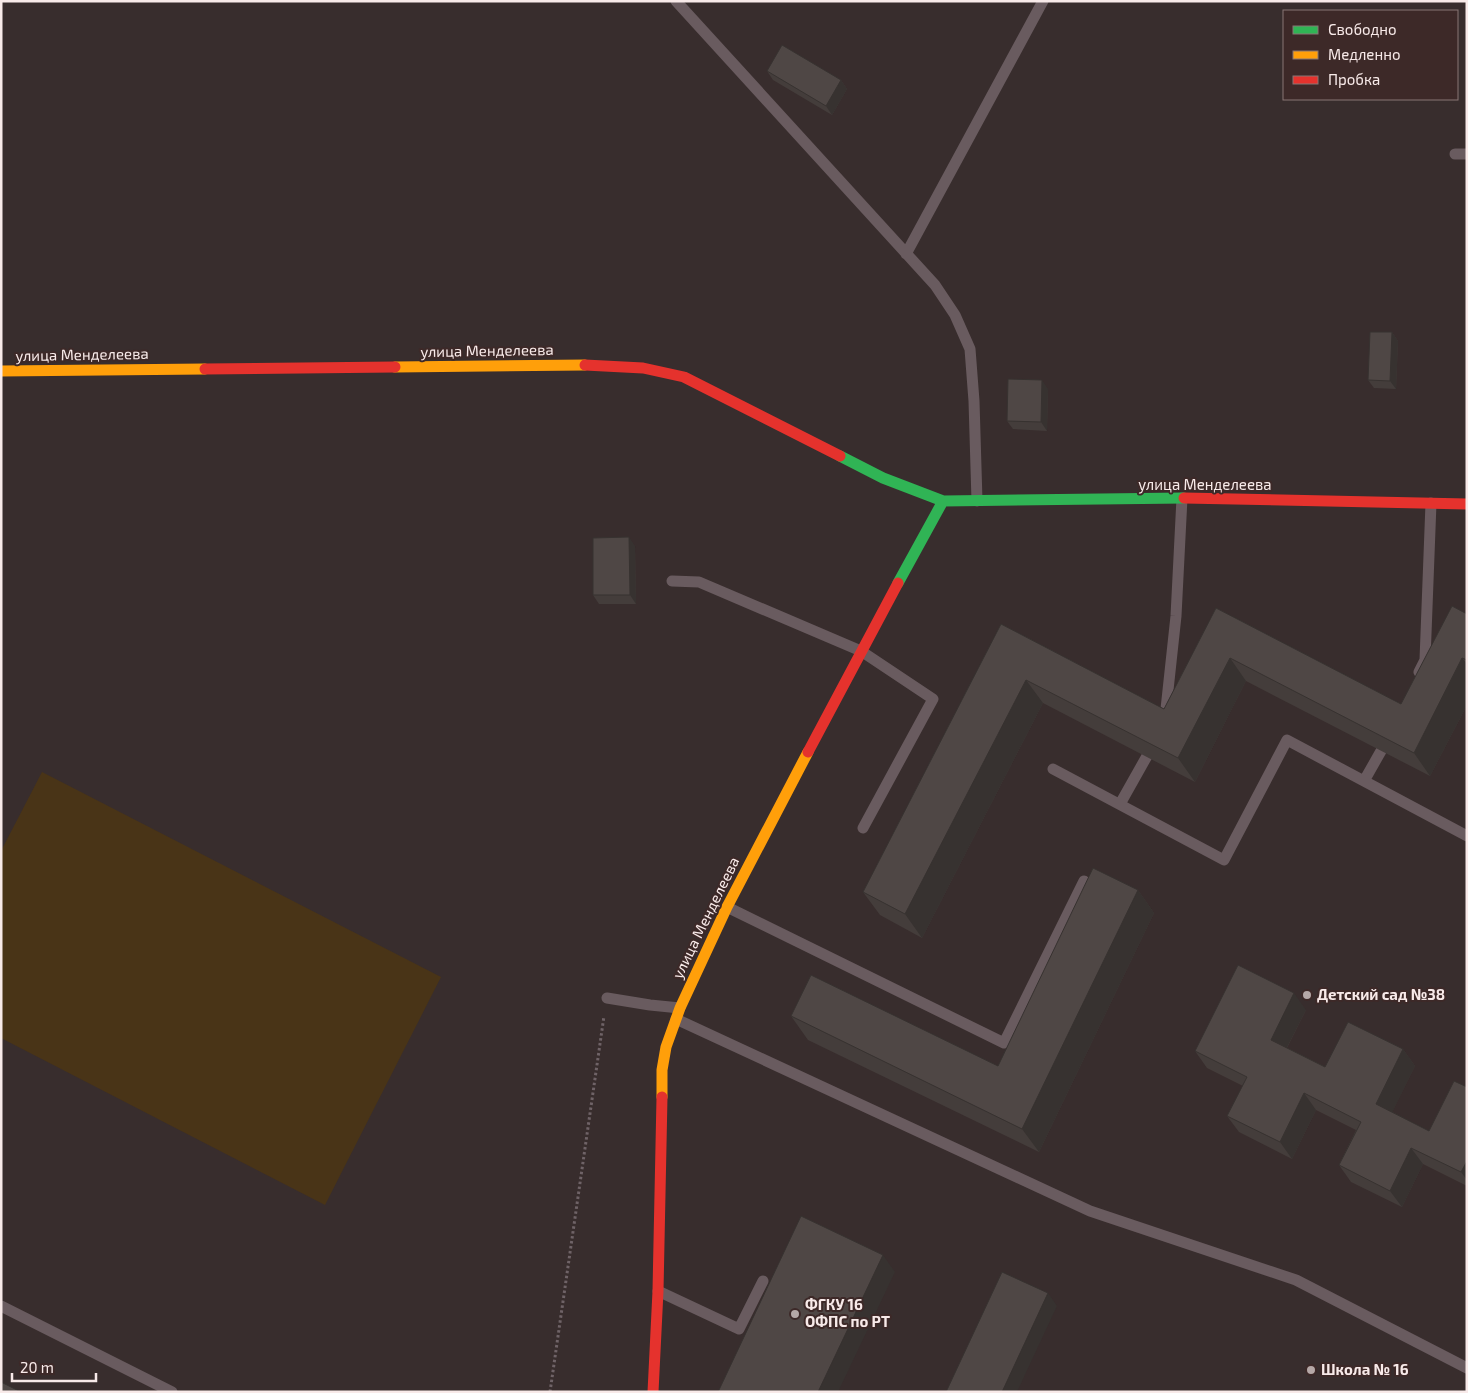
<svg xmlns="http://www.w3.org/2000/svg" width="1468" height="1393" font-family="'Exo 2',sans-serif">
  <rect width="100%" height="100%" fill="#382d2d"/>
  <path fill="#493417" d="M42,772L441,977L325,1205L1,1038V851Z"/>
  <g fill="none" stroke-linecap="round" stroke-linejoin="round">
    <path stroke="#6f6367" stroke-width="3" stroke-dasharray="2.5 2.5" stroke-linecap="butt" d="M550,1392L604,1016"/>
    <path stroke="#695b5f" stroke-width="11" d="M676,1L935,285L955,315L970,349L974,401L977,501
      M1455,154H1467
      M906,254L1043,1
      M672,581L699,582L861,651L933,699L863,828
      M1419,672L1425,660L1431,503
      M1165,718L1176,616L1182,498
      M1053,769L1224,860L1287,740L1467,836
      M1364,781L1381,751
      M1120,804L1147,756
      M727,907L1004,1043L1084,881
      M607,998L650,1005L680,1008
      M676,1019L1090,1211L1296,1280L1467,1368
      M658,1291L739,1329L763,1281
      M1,1306L172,1392"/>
    <path stroke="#30b455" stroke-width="11" d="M840,456L883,478L943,501L1184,498
      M898,583L943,501"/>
    <path stroke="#ff9f0a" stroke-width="11" d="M395,367L585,365
      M1,371L205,369
      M662,1097V1070L666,1047L680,1008L727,907L808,752"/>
    <path stroke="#e5322d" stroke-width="11" d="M585,365L643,368L684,377L840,456
      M205,369L395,367
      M1184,498L1467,504
      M808,752L898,583
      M653,1392L658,1291L662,1097"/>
  </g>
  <path fill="#443d3b" d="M767,71L841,80L847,89L832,115L773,80Z
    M1392,332L1398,341L1396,389L1374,388L1368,380Z
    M1048,389L1047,431L1013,429L1007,421Z
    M635,546L636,604H599L593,595Z
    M1216,608L1401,704L1467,614V705L1430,776L1246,681L1195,782L1043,703L922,938L880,915L863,892L1001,624L1164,709Z
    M1138,890L1154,913L1039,1152L808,1040L791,1016L998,1066Z
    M1306,1010L1287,1048L1325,1067L1403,1049L1415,1066L1392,1112L1429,1131L1467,1087V1186L1423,1164L1402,1207L1351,1182L1339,1165L1356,1130L1316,1110L1292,1159L1239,1132L1227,1116L1243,1086L1207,1068L1195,1051Z"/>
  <path fill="#373230" d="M841,80L847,89L832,115L826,106Z
    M1392,332L1398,341L1396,389L1390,381Z
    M1042,380L1048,389L1047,431L1041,422Z
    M629,537L635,546L636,604L630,595Z
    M1230,658L1246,681L1195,782L1178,758Z
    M1462,658L1467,664V705L1430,776L1414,753Z
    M1026,680L1043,703L922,938L905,914Z
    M1138,890L1154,913L1039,1152L1022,1129Z
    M1294,993L1306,1010L1282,1057L1271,1040Z
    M1403,1049L1415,1066L1388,1121L1376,1104Z
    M1304,1093L1316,1110L1292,1159L1280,1142Z
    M1411,1148L1423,1164L1402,1207L1390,1191Z
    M1467,1161V1180L1461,1172Z
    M883,1255L895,1272L838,1392H818Z
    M1048,1293L1057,1306L1017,1392H1002Z"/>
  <path fill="#4f4745" stroke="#373230" d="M782,45L841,80L826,106L767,71Z
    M1370,332H1392L1390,381L1368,380Z
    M1008,379L1042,380L1041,422L1007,421Z
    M629,537L630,595H593V538Z
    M1452,606L1467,614V660L1462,658L1414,753L1230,658L1178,758L1026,680L905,914L863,892L1001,624L1164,709L1216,608L1401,704Z
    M1093,868L1138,890L1022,1129L791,1016L811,975L998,1066Z
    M1238,965L1294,993L1271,1040L1325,1067L1348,1022L1403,1049L1376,1104L1429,1131L1454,1081L1467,1087V1161L1461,1172L1411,1148L1390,1191L1339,1165L1361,1122L1304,1093L1280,1142L1227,1116L1247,1077L1195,1051Z
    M801,1216L883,1255L818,1392H718Z
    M1002,1272L1048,1293L1002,1392H946Z
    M1,1382L21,1392H1Z"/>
  <g fill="#b5a8a7" stroke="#3d2928" stroke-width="2">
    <circle cx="1307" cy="995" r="5"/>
    <circle cx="795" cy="1314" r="5"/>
    <circle cx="1311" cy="1370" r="5"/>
  </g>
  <g text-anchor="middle" stroke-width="4" stroke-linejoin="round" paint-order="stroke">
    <g font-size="15" fill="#f8eae9" stroke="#3d2928">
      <text transform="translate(487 351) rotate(-1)" y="5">улица Менделеева</text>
      <text transform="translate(82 355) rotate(-1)" y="5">улица Менделеева</text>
      <text x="1205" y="490">улица Менделеева</text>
      <text transform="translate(706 918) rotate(-64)" y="5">улица Менделеева</text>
    </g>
    <g font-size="15" font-weight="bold" fill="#f8eae9" stroke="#3d2928" text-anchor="start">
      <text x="1317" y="1000">Детский сад №38</text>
      <text x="805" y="1310">ФГКУ 16<tspan x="805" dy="17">ОФПС по РТ</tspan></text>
      <text x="1321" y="1375">Школа № 16</text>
    </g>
  </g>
  <rect width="1468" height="1393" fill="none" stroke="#f8eae9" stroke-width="5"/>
  <rect x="1283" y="10" width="175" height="90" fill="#3d2928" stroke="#887675"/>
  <rect x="1293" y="26" width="25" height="8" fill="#30b455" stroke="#887675"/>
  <text x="1328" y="35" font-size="15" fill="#f8eae9">Свободно</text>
  <rect x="1293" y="51" width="25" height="8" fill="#ff9f0a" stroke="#887675"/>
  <text x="1328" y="60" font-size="15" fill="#f8eae9">Медленно</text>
  <rect x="1293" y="76" width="25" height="8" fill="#e5322d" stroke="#887675"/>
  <text x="1328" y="85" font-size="15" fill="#f8eae9">Пробка</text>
  <path d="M12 1373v8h84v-8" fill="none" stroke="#f8eae9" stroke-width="2.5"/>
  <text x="20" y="1373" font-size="15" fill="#f8eae9" stroke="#3d2928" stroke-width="4" paint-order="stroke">20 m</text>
</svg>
